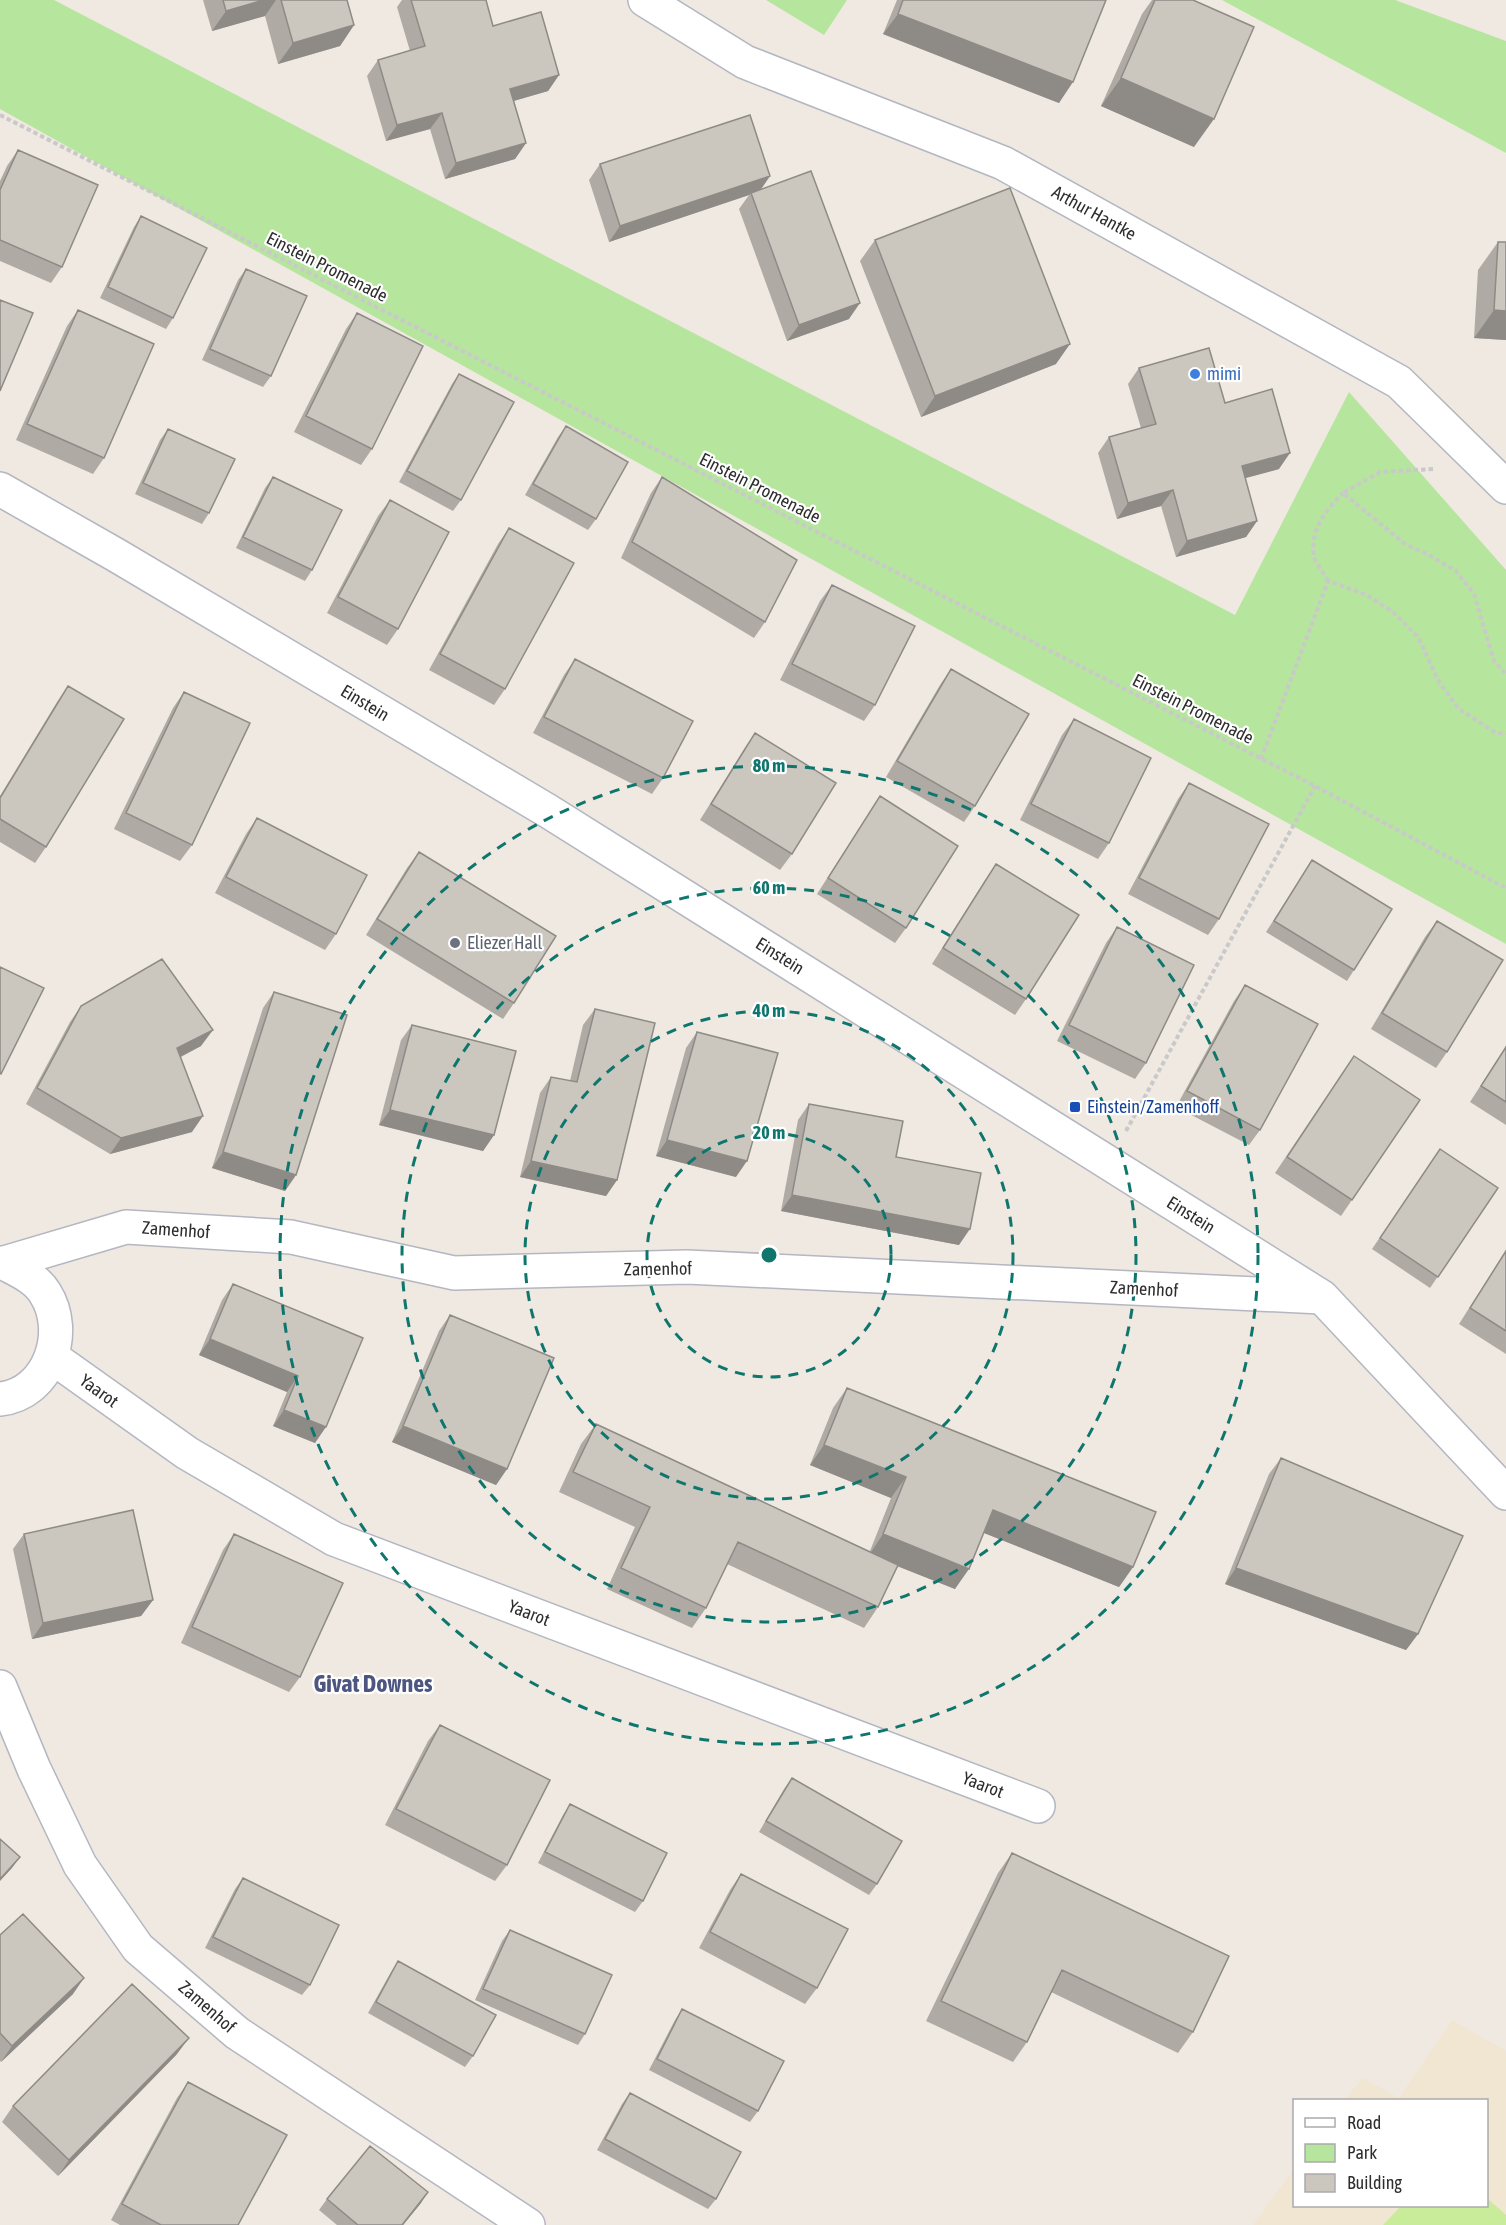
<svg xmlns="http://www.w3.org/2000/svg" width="1506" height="2225" font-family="'Asap Condensed',sans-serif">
  <rect width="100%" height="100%" fill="#efe9e1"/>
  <path fill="#f0e6d1" d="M1452,2020L1506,2051V2225H1253L1294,2169V2206H1486V2100H1345L1362,2078L1399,2098Z"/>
  <path fill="#b6e59e" d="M0,0H54L1235,615L1349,392L1506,570V944L0,109Z
    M766,0H847L824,35Z
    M1222,0H1395L1506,41V153Z"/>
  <path fill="#c9ec9a" d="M1487,2198L1506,2215V2225H1383L1401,2206H1486Z"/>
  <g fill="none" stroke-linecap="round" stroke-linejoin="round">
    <g stroke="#b4b7c1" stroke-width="36">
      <path id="minor" d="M645,0L745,62L1003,163L1399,382L1506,487
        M0,489L116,555L548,811L1322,1297L1506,1493
        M0,1263H4C19,1271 36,1278 45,1293C70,1332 49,1394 0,1399
        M4,1263L126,1227L291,1237L454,1273L687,1267L1321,1297
        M52,1357L187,1453L334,1539L1038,1806
        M0,1687L34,1769L80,1865L138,1948L237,2033L528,2225"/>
    </g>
    <path stroke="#c9c9c9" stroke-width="4" stroke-dasharray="4.5 3" stroke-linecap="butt" d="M0,115L1315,786L1506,888
      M1433,469L1380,472L1343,493L1405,544L1429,555L1456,571L1474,594L1494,661L1506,674
      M1328,581C1324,573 1316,564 1314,556C1309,530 1327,509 1343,493
      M1261,759L1328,581L1367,595L1393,612L1418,637L1439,682L1459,709L1496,733H1506
      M1126,1131L1315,786"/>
    <use href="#minor" stroke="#fff" stroke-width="33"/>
  </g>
  <path fill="#afaba4" d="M203,0H347L354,25L340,46L278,64L265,16L212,31Z
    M402,0H411L493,26L559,75L548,91L514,101L526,143L515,159L445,179L430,129L386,141L367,76L378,60L410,51L397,7Z
    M897,0H1106L1059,103L883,34Z
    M1152,0H1193L1194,147L1101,106L1142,14Z
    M18,150L62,267L51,283L0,261V181L7,166Z
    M600,164L770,176L761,189L849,319L787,341L739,209L749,195L609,242L589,180Z
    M141,216L173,318L166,329L100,298L134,227Z
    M875,240L1056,364L921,417L860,261Z
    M1498,242H1506V340L1474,338L1478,270Z
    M246,269L271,376L263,387L202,360L238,280Z
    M78,310L104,458L93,474L16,440L67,326Z
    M357,313L372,449L361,465L294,432L346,329Z
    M1139,368L1225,403L1279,469L1245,478L1257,521L1246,537L1176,557L1161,506L1117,519L1098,453L1109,437L1141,428L1128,384Z
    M459,374L461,500L453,511L399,482L452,384Z
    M566,426L596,519L588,530L525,495L558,437Z
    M168,429L209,513L202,524L135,494L160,440Z
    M273,477L312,570L305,581L236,548L265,488Z
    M662,477L765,622L754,638L621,558L651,493Z
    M390,500L398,629L387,645L327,613L378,516Z
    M509,528L505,689L494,705L429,670L498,544Z
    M832,585L875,705L864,721L780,680L820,601Z
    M575,659L663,778L652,794L533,733L564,675Z
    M951,669L975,806L964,822L886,777L940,685Z
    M68,686L46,847L35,863L0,842V796L57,702Z
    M184,692L192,845L180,861L114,829L173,708Z
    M1074,719L1109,843L1098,859L1020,820L1062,735Z
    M755,733L792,854L780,870L700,820L744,749Z
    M1189,783L1219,919L1208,935L1128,894L1178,799Z
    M880,796L906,928L895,943L817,894Z
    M257,818L336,934L325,950L215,893L246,834Z
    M419,852L514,1003L503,1019L366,935L407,868Z
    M1312,860L1354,970L1347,981L1266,932Z
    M996,864L1026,999L1015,1015L932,964L985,880Z
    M1437,921L1447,1052L1436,1068L1371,1029L1425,937Z
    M1117,927L1146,1063L1135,1079L1057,1041L1106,943Z
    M1245,985L1260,1130L1249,1145L1176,1107L1234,1001Z
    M274,992L296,1175L285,1191L212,1168L263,1008Z
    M81,1006L201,1046L181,1057L192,1132L110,1154L26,1104L70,1022Z
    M595,1009L617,1180L606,1196L520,1177L540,1093L551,1077L570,1081L583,1025Z
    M412,1025L494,1135L483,1151L379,1125L401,1040Z
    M697,1032L736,1177L656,1156L686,1048Z
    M1506,1046V1125L1470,1102Z
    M1343,1072L1420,1100L1341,1216L1275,1173Z
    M809,1104L896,1157L959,1245L781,1211L798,1120Z
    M1440,1149L1498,1188L1430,1288L1372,1249Z
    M1506,1250V1354L1459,1324Z
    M233,1284L363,1338L315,1443L273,1426L287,1392L199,1355L222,1300Z
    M450,1315L507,1469L496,1485L392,1442L439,1331Z
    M847,1388L1133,1567L1119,1587L984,1533L955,1589L898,1566L878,1607L864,1628L727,1564L706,1608L692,1628L607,1589L635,1527L559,1492L581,1444L596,1424L870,1551L891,1498L810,1465L833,1408Z
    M1281,1458L1418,1634L1406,1650L1225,1584L1269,1474Z
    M24,1534L153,1600L141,1616L32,1639L13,1549Z
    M234,1534L300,1677L289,1692L181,1643L223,1550Z
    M440,1725L507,1865L495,1881L385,1825L428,1741Z
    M792,1778L877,1884L869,1895L759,1832L784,1789Z
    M570,1804L643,1901L635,1912L538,1863L563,1815Z
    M1012,1853L1193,2032L1178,2053L1051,1992L1027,2042L1013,2062L926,2021L998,1873Z
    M741,1874L817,1988L805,2004L699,1948L730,1890Z
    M243,1878L310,1985L302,1995L205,1948L235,1889Z
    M510,1930L585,2034L578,2045L475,2000L502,1941Z
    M0,1935L73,1994L1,2062L0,2061Z
    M398,1961L473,2056L465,2067L368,2013L391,1972Z
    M682,2009L758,2111L750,2122L649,2070L675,2020Z
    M177,2054L58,2176L2,2122L13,2106Z
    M188,2082L238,2225H120L111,2220L177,2098Z
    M630,2093L716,2199L708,2209L597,2150L622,2104Z
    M327,2199L421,2203L403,2225H337L319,2210Z"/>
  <path fill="#8e8b86" d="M264,0H276L265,16L212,31L226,11Z
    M898,14L1073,82L1059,103L883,34Z
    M354,25L340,46L278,64L293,43Z
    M559,75L548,91L499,105L510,89Z
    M1121,78L1214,119L1194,147L1101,106Z
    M442,113L430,129L386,141L397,125Z
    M526,143L515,159L445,179L456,163Z
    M770,176L759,192L751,193L749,195L609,242L620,226Z
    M860,303L849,319L787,341L799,325Z
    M1494,310L1506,311V340L1474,338Z
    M1070,344L1056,364L921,417L935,396Z
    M1290,453L1279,469L1231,482L1242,466Z
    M1173,490L1161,506L1117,519L1128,503Z
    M1257,521L1246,537L1176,557L1187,541Z
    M213,1030L201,1046L166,1064L177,1048Z
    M390,1110L494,1135L483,1151L379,1125Z
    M203,1116L192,1132L110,1154L121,1138Z
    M667,1140L747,1161L736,1177L656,1156Z
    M223,1152L296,1175L285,1191L212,1168Z
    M531,1161L617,1180L606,1196L520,1177Z
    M792,1195L970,1229L959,1245L781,1211Z
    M210,1339L298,1376L287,1392L199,1355Z
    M284,1410L326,1427L315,1443L273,1426Z
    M403,1426L507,1469L496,1485L392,1442Z
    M824,1445L906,1477L891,1498L810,1465Z
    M993,1510L1133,1567L1119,1587L979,1531Z
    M883,1534L969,1569L955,1589L869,1555Z
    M1236,1568L1418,1634L1406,1650L1225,1584Z
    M153,1600L141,1616L32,1639L43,1623Z
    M20,1857L12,1868L0,1881V1879Z
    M84,1978L73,1994L1,2062L12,2046Z
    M189,2038L177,2054L58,2176L69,2160Z
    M428,2192L421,2203L403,2225H402Z"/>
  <path fill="#cbc7bf" stroke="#8e8b86" stroke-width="1.5" d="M223,0H264L226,11Z
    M281,0H347L354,25L293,43Z
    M411,0H486L493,26L541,12L559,75L510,89L526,143L456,163L442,113L397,125L378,60L425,46Z
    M903,0H1106L1073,82L898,14Z
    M1155,0H1193L1254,27L1214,119L1121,78Z
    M750,115L770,176L620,226L600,164Z
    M18,150L98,185L62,267L0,240V190Z
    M811,171L860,303L799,325L751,193Z
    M1010,188L1070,344L935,396L875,240Z
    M141,216L207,248L173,318L108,287Z
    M1498,242H1506V311L1494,310Z
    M246,269L307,296L271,376L210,349Z
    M0,300L33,313L0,391Z
    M78,310L154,344L104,458L27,424Z
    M357,313L423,346L372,449L306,416Z
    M1209,348L1225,403L1272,389L1290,453L1242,466L1257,521L1187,541L1173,490L1128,503L1109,437L1156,424L1139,368Z
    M459,374L514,402L461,500L407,471Z
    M566,426L628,462L596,519L533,484Z
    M168,429L235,459L209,513L143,483Z
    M273,477L342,510L312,570L243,537Z
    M662,477L797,560L765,622L632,542Z
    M390,500L449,532L398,629L338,597Z
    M509,528L574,563L505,689L440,654Z
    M832,585L915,626L875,705L792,664Z
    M575,659L693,721L663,778L544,717Z
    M951,669L1029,714L975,806L897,761Z
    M68,686L124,719L46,847L0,819V798Z
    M184,692L250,723L192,845L126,813Z
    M1074,719L1151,758L1109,843L1031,804Z
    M755,733L836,783L792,854L711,804Z
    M1189,783L1269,824L1219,919L1139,878Z
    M880,796L958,846L906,928L828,878Z
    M257,818L367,875L336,934L226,877Z
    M419,852L556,936L514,1003L377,919Z
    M1312,860L1392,909L1354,970L1274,921Z
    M996,864L1079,915L1026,999L943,948Z
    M1437,921L1503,960L1447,1052L1382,1013Z
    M1117,927L1194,965L1146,1063L1069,1025Z
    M162,959L213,1030L177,1048L203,1116L121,1138L37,1088L81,1006Z
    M0,967L44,988L1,1074L0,1073Z
    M1245,985L1318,1024L1260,1130L1187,1091Z
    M274,992L347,1015L296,1175L223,1152Z
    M595,1009L655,1023L617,1180L531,1161L551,1077L577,1082Z
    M412,1025L516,1051L494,1135L390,1110Z
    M697,1032L778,1053L747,1161L667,1140Z
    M1506,1047V1102L1481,1086Z
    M1354,1056L1420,1100L1352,1200L1287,1157Z
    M809,1104L903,1121L896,1157L981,1173L970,1229L792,1195Z
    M1440,1149L1498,1188L1438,1277L1380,1238Z
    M1506,1251V1331L1470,1308Z
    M233,1284L363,1338L326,1427L284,1410L298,1376L210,1339Z
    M450,1315L554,1358L507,1469L403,1426Z
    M847,1388L1156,1512L1133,1567L993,1510L969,1569L883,1534L906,1477L824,1445Z
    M596,1424L898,1565L878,1607L738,1542L706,1608L621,1568L650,1507L573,1472Z
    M1281,1458L1463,1536L1418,1634L1236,1568Z
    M133,1510L153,1600L43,1623L24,1534Z
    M234,1534L343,1583L300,1677L192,1627Z
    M440,1725L550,1780L507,1865L396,1809Z
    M792,1778L902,1841L877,1884L766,1821Z
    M570,1804L667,1853L643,1901L545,1852Z
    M0,1839L20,1857L0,1879Z
    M1012,1853L1229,1956L1193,2032L1062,1970L1027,2042L941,2001Z
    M741,1874L848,1929L817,1988L710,1932Z
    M243,1878L339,1925L310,1985L213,1937Z
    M23,1914L84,1978L12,2046L0,2033V1935Z
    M510,1930L612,1975L585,2034L483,1989Z
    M398,1961L496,2015L473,2056L376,2002Z
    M132,1984L189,2038L69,2160L13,2106Z
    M682,2009L784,2061L758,2111L657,2059Z
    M188,2082L287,2135L238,2225H161L122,2204Z
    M630,2093L741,2152L716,2199L605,2139Z
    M370,2146L428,2192L402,2225H358L327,2199Z"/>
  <g fill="none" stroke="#0f766e" stroke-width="3" stroke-dasharray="10 8">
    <circle cx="769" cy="1255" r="122"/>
    <circle cx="769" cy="1255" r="244"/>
    <circle cx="769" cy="1255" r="367"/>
    <circle cx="769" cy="1255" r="489"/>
  </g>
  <circle fill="#3f7fe0" stroke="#fff" stroke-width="2" cx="1195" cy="374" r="6"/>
  <circle fill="#6b7280" stroke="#fff" stroke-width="2" cx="455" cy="943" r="6"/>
  <rect fill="#1a4fb4" stroke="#fff" stroke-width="2" x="1069" y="1101" width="12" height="12" rx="3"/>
  <g text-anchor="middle" stroke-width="4.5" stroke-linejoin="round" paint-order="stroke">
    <g font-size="18" fill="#2e2e2e" stroke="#fff">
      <text transform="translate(1094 213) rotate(29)" y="6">Arthur Hantke</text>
      <text transform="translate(327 267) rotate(27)" y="6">Einstein Promenade</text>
      <text transform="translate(760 488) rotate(27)" y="6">Einstein Promenade</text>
      <text transform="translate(365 703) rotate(31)" y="6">Einstein</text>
      <text transform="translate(1193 709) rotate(27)" y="6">Einstein Promenade</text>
      <text transform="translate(780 956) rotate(32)" y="6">Einstein</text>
      <text transform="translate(1191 1215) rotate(32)" y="6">Einstein</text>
      <text transform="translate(176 1230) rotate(4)" y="6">Zamenhof</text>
      <text transform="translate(658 1269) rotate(-1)" y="6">Zamenhof</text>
      <text transform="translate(1144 1289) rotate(3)" y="6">Zamenhof</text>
      <text transform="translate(99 1391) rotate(36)" y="6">Yaarot</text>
      <text transform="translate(529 1613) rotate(21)" y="6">Yaarot</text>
      <text transform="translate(983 1785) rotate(21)" y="6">Yaarot</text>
      <text transform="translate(207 2007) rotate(41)" y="6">Zamenhof</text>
    </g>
    <g font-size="18" fill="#366cbe" stroke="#fff" text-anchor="start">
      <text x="1207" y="380">mimi</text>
    </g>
    <g font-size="18" fill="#5b616d" stroke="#fff" text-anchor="start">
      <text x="467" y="949">Eliezer Hall</text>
    </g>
    <g font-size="18" fill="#164399" stroke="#fff" text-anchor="start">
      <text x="1087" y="1113">Einstein/Zamenhoff</text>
    </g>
    <g font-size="24" font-weight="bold" fill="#4d5680" stroke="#fff">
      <text x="373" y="1692">Givat Downes</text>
    </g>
  </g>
  <circle cx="769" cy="1255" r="9" fill="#0f766e" stroke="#fff" stroke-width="3"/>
  <g font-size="18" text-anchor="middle" font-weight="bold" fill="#0f766e" stroke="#fff" stroke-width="4.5" stroke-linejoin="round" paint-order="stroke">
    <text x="769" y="772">80 m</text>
    <text x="769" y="894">60 m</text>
    <text x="769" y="1017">40 m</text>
    <text x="769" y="1139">20 m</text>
  </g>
  <rect x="1293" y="2099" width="195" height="108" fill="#ffffff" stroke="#ababab" stroke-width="1.5"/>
  <rect x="1305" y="2118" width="30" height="9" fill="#ffffff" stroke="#ababab" stroke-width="1.5"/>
  <text x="1347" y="2129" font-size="18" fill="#2e2e2e">Road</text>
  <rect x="1305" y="2144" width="30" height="18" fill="#b6e59e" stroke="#ababab" stroke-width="1.5"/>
  <text x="1347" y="2159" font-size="18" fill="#2e2e2e">Park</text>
  <rect x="1305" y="2174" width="30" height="18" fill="#cbc7bf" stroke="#ababab" stroke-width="1.5"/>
  <text x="1347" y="2189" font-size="18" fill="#2e2e2e">Building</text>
</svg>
